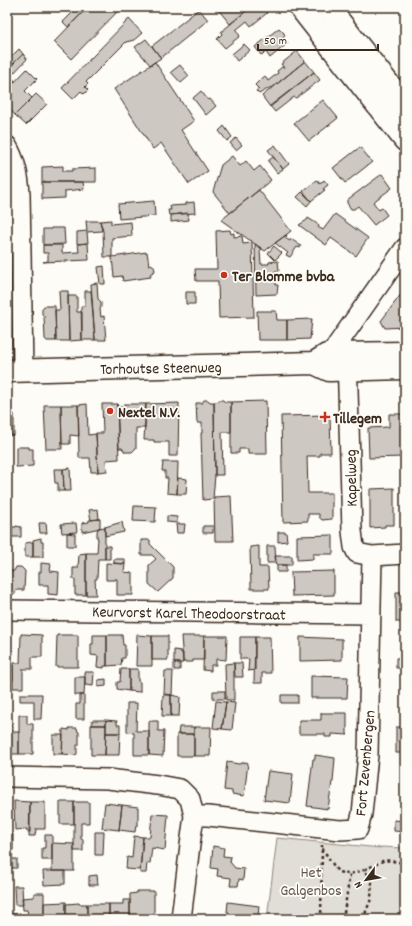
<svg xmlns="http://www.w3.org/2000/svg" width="412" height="926" font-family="Dekko,sans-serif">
  <rect width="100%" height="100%" fill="#fdfcf7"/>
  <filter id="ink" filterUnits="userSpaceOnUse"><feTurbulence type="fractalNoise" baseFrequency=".025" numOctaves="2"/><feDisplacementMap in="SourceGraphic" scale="8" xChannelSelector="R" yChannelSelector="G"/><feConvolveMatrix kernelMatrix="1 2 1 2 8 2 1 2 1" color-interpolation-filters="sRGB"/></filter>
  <g filter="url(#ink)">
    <path fill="#e1ded7" stroke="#8e847a" d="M277,838L381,848V847L403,848L404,841H405V919H267Z"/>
    <path fill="#cdc8c2" stroke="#3b2a1e" d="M78,7H85L87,8L68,27L63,22Z
      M88,7H120L121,8L71,59L54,42Z
      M216,7H251L230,24Z
      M251,7H262L267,13L251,26L247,21L236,30L240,36L225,48L217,39L222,34L221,32Z
      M199,9L208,20L161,58L152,46Z
      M129,19L142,33L134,40L126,42L86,82L88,84L85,87L88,90L84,94L81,91L73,99L62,88Z
      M279,28L284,33L285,36L283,38L288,43L270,58L266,52L261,55L255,47Z
      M146,39L161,58L150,65L135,47Z
      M244,44L250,50L237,61L232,54Z
      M19,49L23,54L7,70V61L9,63L11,62L9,59Z
      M297,51L305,61L272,88L271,87L259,94L256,91L259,89L255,85L258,82L265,76L268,81L278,73L277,71L282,67L284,68L281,64Z
      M23,54L27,59L11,76L15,81L7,90V70Z
      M305,61L314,72L270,107L262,96Z
      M155,62L194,121L181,130L208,171L189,184L161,143L153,149L114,89Z
      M180,65L189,76L181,83L171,72Z
      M27,69L37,79L25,91L32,98L15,115L7,106V90Z
      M314,72L320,80L296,98L294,97L275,112L270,106Z
      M201,91L208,100L210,99L216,106L206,115L193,98Z
      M36,94L47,104L26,125L15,115Z
      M323,100L338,118L309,141L294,123Z
      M224,126L232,137L227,141L219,131Z
      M236,138L242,145L236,150L230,143Z
      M275,145L289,164L283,169L268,150Z
      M360,147L372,162L345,183L333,168Z
      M232,156L240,166L246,161L254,171L260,166L271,180L230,213L213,192L221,165Z
      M273,157L283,169L277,173L268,161Z
      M63,166V171H72V169L96,168V182H42V167Z
      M382,174L392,188L373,202L379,210L382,208L387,215L374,225L358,206L354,209H351L347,203V200Z
      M317,180L320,184L324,180L328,185L323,189L325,190L311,201L303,191Z
      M42,182H83L84,189L65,191V198L42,199Z
      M259,190L291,231L265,251L221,220Z
      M302,192L311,201L307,206L297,197Z
      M154,201L155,216L119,219L118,204Z
      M194,202L195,213L169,215L168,210H171L170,206L186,205V203Z
      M188,213L189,220L171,222V215Z
      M335,214L368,238L356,256L331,238L326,245L299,225L307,220L308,218L319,225L318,227L323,230Z
      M111,220V224L131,222L132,236L112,238V257H104L103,231L100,221Z
      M86,221H100L102,231L87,232L88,243L77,244V232L87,231Z
      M51,228H64L65,244L43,245V229H51Z
      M230,230L231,234L234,233V237L242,236L243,244L252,243L254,317L219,318L218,281H196L195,269H217L216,231Z
      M286,235L287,236L285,238L290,241L291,239L301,246L300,248L297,247L290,257L286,255L288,253L275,243Z
      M88,243L89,260L43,262L48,261V253H43V245H62V253L79,252L78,244Z
      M255,244L262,249L260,251L261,264H269V262L278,261L279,271H275L276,285H278L277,294L256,295Z
      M274,246L282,253L275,260L268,253Z
      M147,252L149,265L151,264L154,266L155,271L150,274L151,277L123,281L122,276L114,277L112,257Z
      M104,266L105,284H100L98,267Z
      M97,283L98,299L101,302V307L100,309L101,317L104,316L106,340H95L91,284Z
      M405,289V327L385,328L381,321Z
      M59,291H68L69,341H56L55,310H60Z
      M85,291H91L95,340H82L81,306H85Z
      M186,292H195V304H186Z
      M68,296H77V312H82V340L69,341Z
      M44,306H55L56,341H47L45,339L44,316L42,314V309Z
      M257,311H276L277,320H287V340H258Z
      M312,319L310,339L287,340V320Z
      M204,400H208L210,402H214L215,475L213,499L203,500L201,433H202V423H197L196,403H202Z
      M219,400H223L225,402H231V432H222L223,475H215L214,402H217Z
      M266,401L267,454H248V449H239V453H231V402Z
      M179,403L178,456H169V442H154V440H144L146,404Z
      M87,404L88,435L96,434L98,472H91L90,458H79L78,405Z
      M102,404H117L119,459L106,460L107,471L98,472L96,433H103Z
      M117,404V407H125L124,404H146L145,428H136V448L132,452H125L122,448H119Z
      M44,405H61L62,449H46Z
      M61,405H78L79,436L70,435V444H62Z
      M7,406L8,414H14V435L7,436Z
      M389,414H404L405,446H403V457L369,458L368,428L389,427Z
      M330,415L331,453H320V456H307L308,493H332V519L322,520L319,517V514H308V521L283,522L281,416Z
      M16,447H29V449H33V466L16,467Z
      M163,462H178L177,494L167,493L168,478H165V471H162Z
      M70,468L71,491H64L63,469Z
      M54,469H63L64,491H58V483H55Z
      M178,478L187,479L186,494H177Z
      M394,488V525H385V527L370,528V489Z
      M231,496L233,541H215L214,497Z
      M134,506L156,507L155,522L133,521Z
      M98,509L99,519L91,520L89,510Z
      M167,516L177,517V523L167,522Z
      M100,519V528L82,532V523L89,522V520Z
      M122,522L124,532L105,536V527Z
      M39,523H46L47,533H40Z
      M76,523L77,532L62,533L61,524Z
      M176,524H185L184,533H177Z
      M16,526L21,527V537H12V527H16Z
      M203,526H213V533H203Z
      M105,527V559H98L97,579H95L96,595H86V553H97L98,538H97V532L98,528Z
      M278,532H286L287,541L278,542Z
      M67,533L75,534V546H67Z
      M333,535V554H313V559L297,560V536Z
      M41,538V542H43V557H33V540Z
      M141,540H150V544L173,567V578L158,592L149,584V565L156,559L152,555H141Z
      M33,542V557H25V543Z
      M105,546H110V559H105Z
      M259,546V567H268L269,589H251L250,547Z
      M267,546H275L276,563H267Z
      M86,553V595H75V579H73V568H78L79,554Z
      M275,556H292V565H276Z
      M114,559H125V564L114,563Z
      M41,563L51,564L50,571L59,572L58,595L48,594V585H39V572H41Z
      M106,563L125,564L124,572L133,573V595H117V579H115V580H106Z
      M277,565H286V572H277Z
      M16,567H21L25,571L24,590H16L15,594H7V571H14Z
      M334,571V595L292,596L291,572Z
      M396,592H405V622H396Z
      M21,634L42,635V657H32V669H23V688H13V663H20Z
      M57,635H78V667H56Z
      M93,635H107V666H104V668L97,667L98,656L91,655V644H93Z
      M107,635H122L123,645H125V658H122L121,665L107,666Z
      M137,635L152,636V666H136Z
      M152,636H168V660H152Z
      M181,636H204V660H193V662H183Z
      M204,636H227L226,660L216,659V665H211V671L203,670Z
      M240,637H255V670L248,671L249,659H240Z
      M255,637H270L271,673H262V683H254Z
      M300,637L342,639V660L300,661Z
      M174,650L181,651V653H183V663H174Z
      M396,658H405V668H396Z
      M7,662L13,663V680H7Z
      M174,663H180V670H174Z
      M234,663V700H226L225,664Z
      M234,663H242L243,677H235Z
      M121,669H129V691L117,689V682H120Z
      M129,669H138V681L140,682V692L129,691Z
      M165,671H173L172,695L164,694Z
      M85,672H94L93,686L85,685Z
      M311,676L348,677L347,698H311Z
      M75,677H85L84,695H75Z
      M106,679V686L98,687V680Z
      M213,691H225V699H213Z
      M20,694H42L41,719H34V701H20Z
      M80,695H84V719H76V704H80Z
      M163,695H171V716H162Z
      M171,695L180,697L179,716H171Z
      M281,695H298V703H281Z
      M216,701L226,702L222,729L213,728Z
      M226,702L235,703L232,730L222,729Z
      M127,703H137L136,731H149V755H134V733L127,732Z
      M321,713H347V734L348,735L332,734V737H325V734H299V720H321Z
      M19,715H27V724H33V754H19Z
      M92,720H106V725H92Z
      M106,720L117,721V725H120V733H106Z
      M149,721H158V731H164L163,756L149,755Z
      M91,725H106L105,755H91Z
      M7,726H13V732H19V754H7Z
      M179,727H194V734H178Z
      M194,727H211L210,756H194Z
      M396,727H405V753H396Z
      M69,728H77L78,732H79V745H77V754L75,755L62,754L63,729L69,730Z
      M106,733H120L119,755H105Z
      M177,734H194V756H177Z
      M53,735H63L62,754H53Z
      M315,755L335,758L333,782H332L328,809L307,806L313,759H315Z
      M227,762L239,764L246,762L248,763L244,796L232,794V791L224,790Z
      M268,771L293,774L290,803L264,800Z
      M14,801L30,802V832H27V829L15,830Z
      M30,802H45V829H36L35,836H29Z
      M60,802H74V824H60Z
      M74,802H89V823H81V839H83V851H74Z
      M105,803L122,805L119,830L102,828Z
      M122,805L138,807V825H136L135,832L119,830Z
      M404,808L405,832L394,831V820L404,821Z
      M152,814L168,815L165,850L152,848L150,863H147L146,873H140L143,837H150Z
      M95,832H104L103,855H95Z
      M7,834H13V850H7Z
      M45,835H52V860H42V848H45Z
      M134,836L143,837L140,870L126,869L127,857L132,858Z
      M52,843L74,844V871H52Z
      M213,846L224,848L223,856L231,857L230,862L235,868L244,869L243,880L239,879L238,886H230L231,878L217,876L218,869L211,868Z
      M8,850H12V859H17V868H7Z
      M43,871H65V884L44,885Z
      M97,875L98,885H89V876Z
      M14,886H22L23,905H15Z
      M7,888H8L9,914H19V919H7Z
      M137,891H154V919H130V894L137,893Z
      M34,893H44V919H29L27,910H23L22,898L34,897Z
      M123,900H130V919H109V904H123Z
      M66,902V919H44V903Z
      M228,902L259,906L258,917L251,916L250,919H229V912H227Z
      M79,903V904H87V919H66V904Z
      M87,904H109V919H87Z"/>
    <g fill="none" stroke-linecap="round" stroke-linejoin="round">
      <g stroke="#3b2a1e" stroke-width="22">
        <path id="minor" d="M7,146C16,161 19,177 20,194L23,370
          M347,354L352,531L354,547L357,553L372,556L405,554
          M332,366V354L337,345L405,248
          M7,610L370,614
          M7,777L108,779L158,785L180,789L190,799L194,816L190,845L181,919
          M194,816H208L340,830L358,829L362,814L368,755L372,556"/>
      </g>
      <g stroke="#3b2a1e" stroke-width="25">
        <path id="tertiary" d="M300,7L405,140
          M328,7L405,105"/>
      </g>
      <g stroke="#3b2a1e" stroke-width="25">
        <path id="secondary" d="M314,363L327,355L332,354L405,353
          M7,371L314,363L329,370L405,368"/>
      </g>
      <path stroke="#3b2a1e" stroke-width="2.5" stroke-dasharray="3 3" stroke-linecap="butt" d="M322,848L338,872L350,874L364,870
        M321,919L322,845
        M343,919L350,874
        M363,919L371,899L372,880L364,870L385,860L405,863"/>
      <use href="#minor" stroke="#fdfcf7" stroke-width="19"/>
      <use href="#tertiary" stroke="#fdfcf7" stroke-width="22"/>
      <use href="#secondary" stroke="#fdfcf7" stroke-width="22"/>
    </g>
  </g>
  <g fill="#c8321e" stroke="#fdfcf7" stroke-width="1.5">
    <circle cx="224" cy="275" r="4"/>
    <circle cx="110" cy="411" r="4"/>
    <path d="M323 411h4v4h4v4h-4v4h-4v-4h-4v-4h4z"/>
  </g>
  <g text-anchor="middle" stroke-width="3.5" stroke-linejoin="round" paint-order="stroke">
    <g font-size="16" font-weight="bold" fill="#3b2a1e" stroke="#fdfcf7" text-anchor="start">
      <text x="232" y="281">Ter Blomme bvba</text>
      <text x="118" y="417">Nextel N.V.</text>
      <text x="333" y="423">Tillegem</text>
    </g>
    <g font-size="16" fill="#3b2a1e" stroke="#fdfcf7">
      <text transform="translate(161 367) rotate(-1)" y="6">Torhoutse Steenweg</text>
      <text transform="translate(350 478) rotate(-91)" y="6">Kapelweg</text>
      <text transform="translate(189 612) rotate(1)" y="6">Keurvorst Karel Theodoorstraat</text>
      <text transform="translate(364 763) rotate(-85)" y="6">Fort Zevenbergen</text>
    </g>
    <g font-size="16" fill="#64574c" stroke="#fdfcf7">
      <text x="311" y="877">Het<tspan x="311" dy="18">Galgenbos</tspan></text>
    </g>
  </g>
  <rect width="412" height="926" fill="none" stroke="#fdfcf7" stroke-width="24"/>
  <rect x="12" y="12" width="388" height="902" fill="none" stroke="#3b2a1e" stroke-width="1.5" filter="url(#ink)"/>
  <g transform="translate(366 880) rotate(238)" stroke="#fdfcf7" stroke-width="3" paint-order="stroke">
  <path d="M0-3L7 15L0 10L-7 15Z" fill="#3b2a1e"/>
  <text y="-6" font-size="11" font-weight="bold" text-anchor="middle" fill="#3b2a1e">N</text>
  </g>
  <path d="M258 44v6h120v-6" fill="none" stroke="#3b2a1e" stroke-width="2"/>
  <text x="264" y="44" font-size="12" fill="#3b2a1e" stroke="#fdfcf7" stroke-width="3" paint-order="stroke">50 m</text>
</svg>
